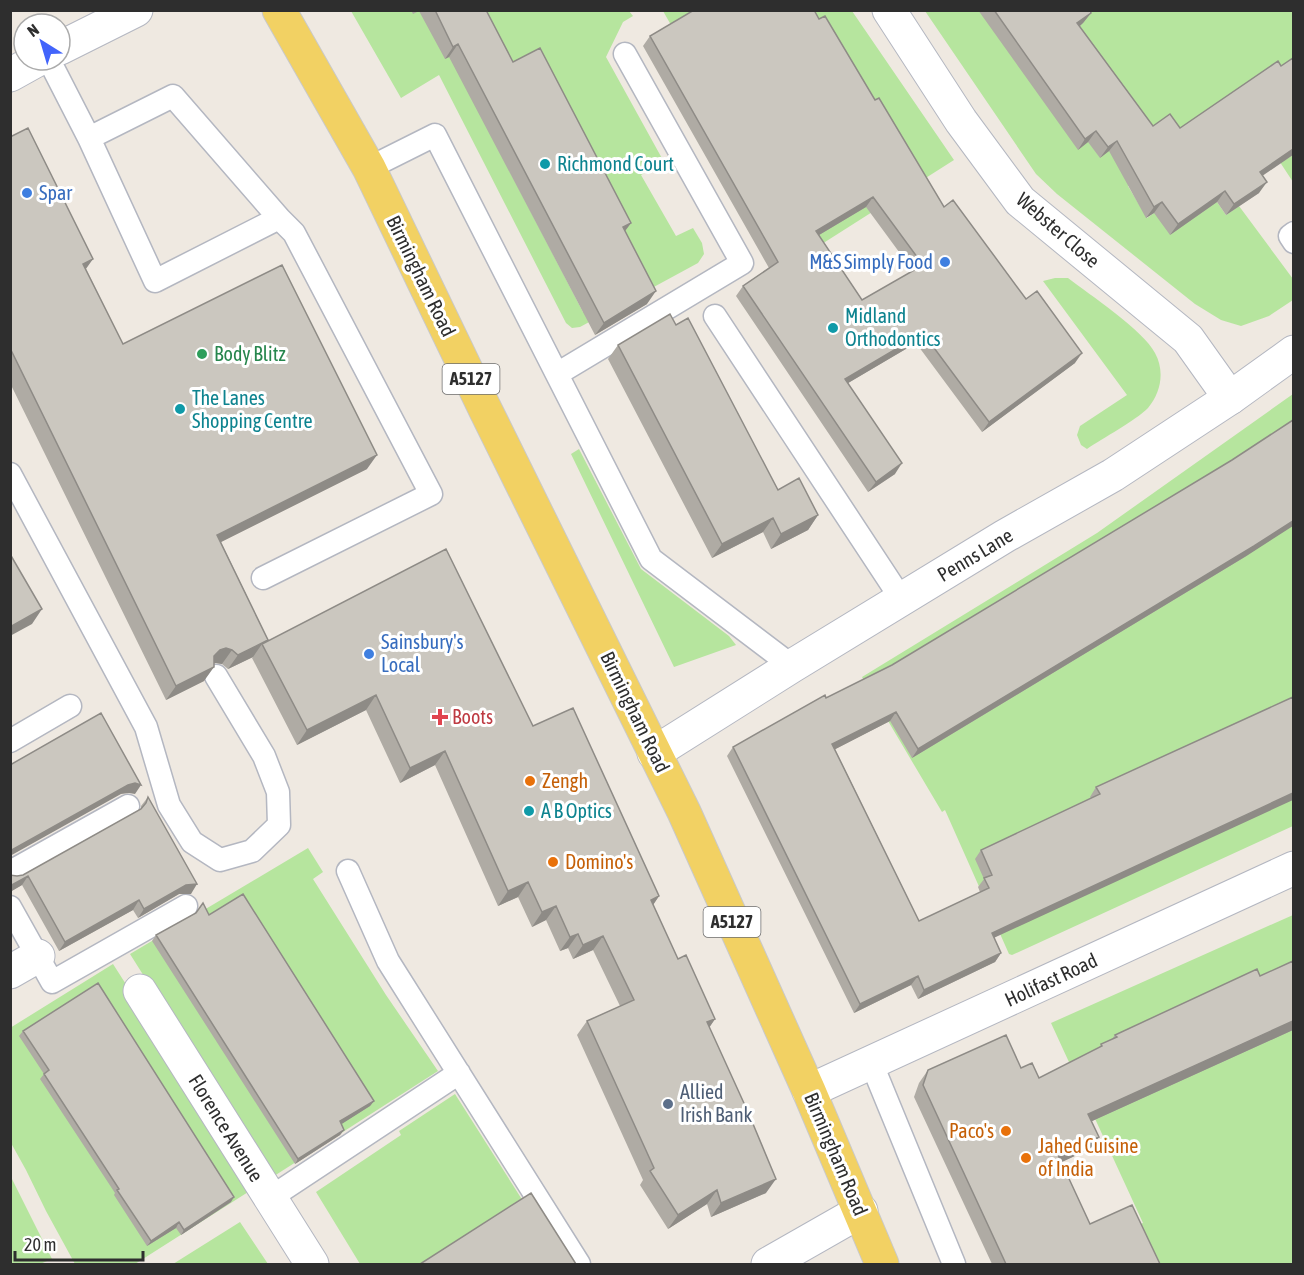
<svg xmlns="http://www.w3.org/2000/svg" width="1304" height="1275" font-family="'Asap Condensed',sans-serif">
  <rect width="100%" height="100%" fill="#efe9e1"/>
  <path fill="#b6e59e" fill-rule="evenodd" d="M351,11H629L633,16L623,22L606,57L664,162L641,175L676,236L693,228L702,243L704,254L698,263L580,327L572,328L566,323L439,75L401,98ZM469,93L637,285L583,312Z
    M663,11H852L954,160L814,249L790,233Z
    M925,11H1293V63L1128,186L1147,218L1154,213L1217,202L1226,215L1239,206L1293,279V300L1269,316L1241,326L1221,320L1195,304L1057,194L1036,174Z
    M1274,153L1285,160L1293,155V182Z
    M1055,278H1068C1089,294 1144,331 1155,353C1165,371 1161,393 1148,408C1135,421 1103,438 1087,449L1081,445L1077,435L1080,426L1127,395L1043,281Z
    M1293,394V826L1012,955L1009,954L945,810L942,812L862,677L1097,533Z
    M579,449L641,569L729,636L736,645L674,667L571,454Z
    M308,848L323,872L313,879L386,995L438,1071L271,1178L130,954Z
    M1293,915V1264H1145L1128,1229L1143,1223L1051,1023Z
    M113,964L256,1187L135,1264H75L46,1211L26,1170L11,1143L10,1028Z
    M455,1094L563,1264H360L316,1192L401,1135L399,1131Z
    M10,1175L52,1259L40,1264H11Z
    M240,1222L268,1264H173Z"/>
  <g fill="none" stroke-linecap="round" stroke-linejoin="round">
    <g stroke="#b4b7c1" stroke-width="25">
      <path id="lane" d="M49,60L89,138L155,281L279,218L294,233L431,494L263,578
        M89,138L173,96L279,218
        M369,168L435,135L651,559L792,666
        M1294,233L1290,236L1294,242
        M715,316L902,600
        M557,374L742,263L625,54
        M10,474L146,727L169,805L192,842L220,860L252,851L279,825L278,792L264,756L216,676
        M10,741L70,706
        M348,871L388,961L579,1264
        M10,872L128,806
        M10,907L52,982L186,906
        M871,1062L954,1264
        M270,1198L459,1073"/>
    </g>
    <g stroke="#b4b7c1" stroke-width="35">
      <path id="street" d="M889,10L961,121L1020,201L1188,339L1230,398
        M60,48L136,10
        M10,75L37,60
        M10,972L38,956
        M140,991L312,1264
        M809,1091L1294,868
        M768,1264L861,1211"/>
    </g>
    <g stroke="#b4b7c1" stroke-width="35">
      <path id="secondary" d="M654,753L792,666L1005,536L1113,475L1230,398L1294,352"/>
    </g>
    <g stroke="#c9c9c9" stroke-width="35">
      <path id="primary" d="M279,10L369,168L485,409L684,812L809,1091L882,1264"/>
    </g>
    <use href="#lane" stroke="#fff" stroke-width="22"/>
    <use href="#street" stroke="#fff" stroke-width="33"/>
    <use href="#secondary" stroke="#fff" stroke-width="33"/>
    <use href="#primary" stroke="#f2d163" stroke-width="33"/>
  </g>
  <path fill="#afaba4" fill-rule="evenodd" d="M411,10H486L513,62L631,223L625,231L647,304L595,335L449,57L445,59L419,11L413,14Z
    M978,10H1090L1091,13L1083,23L1080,26L1153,126L1180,128L1281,66L1259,193L1226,215L1217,202L1170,235L1154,213L1146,218L1109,151L1100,158L1088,142L1078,150Z
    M819,19L875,100L944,207L1026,299L1075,363L982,432L916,343L848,383L895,474L868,492L736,296L743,286L769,268L643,46L650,36ZM866,207L913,271L862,300L819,235Z
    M10,137L86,269L123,344L367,469L221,542L268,640L533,726L659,896L653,905L678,959L715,1019L709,1027L766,1193L711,1217L707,1204L668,1229L640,1185L643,1180L577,1035L587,1021L620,1006L593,950L573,959L568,948L560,951L546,920L532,927L518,897L498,906L435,765L400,783L366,710L297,745L252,658L253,657L228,669L222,664L216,663H214L204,681L166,700L10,383Z
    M676,325L778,490L818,515L808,530L771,549L763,532L712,558L608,359L618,345Z
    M1248,555L912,758L890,721L835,749L919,921L980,892L978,887L984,879L975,859L981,850L1091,798L1090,797L1096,787L1293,697L994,938L1001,953L995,962L918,999L911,985L854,1013L727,756L733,747L826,698Z
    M148,797L191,894H179L138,918L133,910L59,951L22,885L10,892V875L17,876L23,875L141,809V806Z
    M156,935L374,1101L370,1106L341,1124L344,1130L340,1135L295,1164L152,941Z
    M1293,961V1030L1092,1121L1090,1149L1061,1162L1090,1224L1160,1264H992L914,1097L919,1083L928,1070L1021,1068L1039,1078L1099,1048L1101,1044L1112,1039L1115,1035L1260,976Z
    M23,1031L231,1202L181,1235L176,1228L147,1246L114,1195L115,1193L40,1079L44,1074L19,1036Z"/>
  <path fill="#8e8b86" d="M1091,13L1083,23L1070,34L1077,23Z
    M458,44L449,57L445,59L453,47Z
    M1096,131L1088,142L1078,150L1085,139Z
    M1117,141L1109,151L1100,158L1108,147Z
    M1293,149V155L1252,183L1260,172Z
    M1267,182L1259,193L1226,215L1234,204Z
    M1225,191L1217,202L1170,235L1178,224Z
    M873,197L866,207L809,241L816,231Z
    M1162,202L1154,213L1146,218L1154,207Z
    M631,223L622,235L623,227Z
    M93,259L83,273V264Z
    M656,291L647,304L595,335L604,323Z
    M923,333L916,343L838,389L845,379Z
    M1082,353L1075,363L982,432L989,422Z
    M377,455L367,469L207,549L217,535Z
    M902,463L895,474L868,492L876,482Z
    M818,515L808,530L771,549L781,534Z
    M773,518L763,532L712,558L722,544Z
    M1293,521V526L1248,555L912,758L918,749Z
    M42,609L32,624L10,636V627Z
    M268,640L262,644L253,657L228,669L238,655Z
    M226,648L232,650L222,664L216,663L210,664L214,656L220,650Z
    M214,667L204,681L166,700L176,686Z
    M376,695L366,710L297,745L307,730Z
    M896,712L890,721L826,754L832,744Z
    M445,751L435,765L400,783L410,768Z
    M135,783L141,785L135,794L129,793L121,794L10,856V851L128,785Z
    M1293,793V800L985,942L992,933Z
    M28,876L22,885L10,892V886Z
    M528,882L518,897L498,906L508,891Z
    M197,884L191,894H179L138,918L144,909L186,885Z
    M659,896L649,911L651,900Z
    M139,900L133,910L59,951L65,942Z
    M556,906L546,920L532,927L542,912Z
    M578,934L568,948L560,951L570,937Z
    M603,936L593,950L573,959L583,945Z
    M1001,953L995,962L918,999L924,990Z
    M918,976L911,985L854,1013L860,1004Z
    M715,1019L705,1034L707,1022Z
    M1293,1021V1030L1079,1127L1088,1114Z
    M374,1101L370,1106L337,1127L340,1121Z
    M344,1130L340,1135L295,1164L298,1159Z
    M1099,1137L1090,1149L1049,1168L1058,1155Z
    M776,1179L766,1193L711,1217L721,1203Z
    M717,1190L707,1204L668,1229L678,1215Z
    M234,1197L231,1202L181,1235L184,1230Z
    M179,1222L176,1228L147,1246L151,1241Z"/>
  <path fill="#cbc7bf" stroke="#8e8b86" stroke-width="1.5" fill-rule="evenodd" d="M435,10H486L513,62L540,48L631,223L623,227L656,291L604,323L458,44L453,47Z
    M694,10H814L819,19L825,16L875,100L879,98L944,207L953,200L1026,299L1037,291L1082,353L989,422L923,333L845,379L902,463L876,482L743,286L778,262L650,36ZM873,197L923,265L862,300L816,231Z
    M994,10H1090L1091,13L1077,23L1153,126L1170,114L1180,128L1278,61L1281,66L1293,58V149L1260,172L1267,182L1234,204L1225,191L1178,224L1162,202L1154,207L1117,141L1108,147L1096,131L1085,139Z
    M28,128L93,259L83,264L123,344L282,265L377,455L217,535L268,640L238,655L232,650L226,648L220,650L214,656V667L176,686L10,348V137Z
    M670,314L676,325L688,318L778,490L799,478L818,515L781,534L773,518L722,544L618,345Z
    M1293,420V521L1254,546L918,749L896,712L832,744L919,921L989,888L984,878L992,875L981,850L1100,794L1096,787L1293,697V793L992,933L1001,953L924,990L918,976L860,1004L733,747L825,695L826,698L892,665L1232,460Z
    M446,549L533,726L573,708L659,896L651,900L678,959L686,955L715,1019L707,1022L748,1112L776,1179L721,1203L717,1190L678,1215L650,1171L654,1168L587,1021L634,1000L603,936L583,945L578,934L570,937L556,906L542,912L528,882L508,891L445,751L410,768L376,695L307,730L262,644Z
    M10,554L42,609L10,627Z
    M101,713L141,785L135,783L128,785L10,851V765Z
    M148,797L197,884L186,885L144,909L139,900L65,942L28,876L10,886V875L17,876L23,875L141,809L146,803Z
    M243,894L374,1101L340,1121L344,1130L298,1159L156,935L196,913L203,903L209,915Z
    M1293,961V1021L1088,1114L1099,1137L1058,1155L1090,1224L1132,1205L1160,1264H1006L923,1085L928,1070L1006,1035L1021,1068L1032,1063L1039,1078L1102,1046L1101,1044L1117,1037L1115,1035L1257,969L1260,976Z
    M98,983L234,1197L184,1230L179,1222L151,1241L117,1190L119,1189L44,1074L49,1070L23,1031Z
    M531,1193L576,1264H420Z"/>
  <g fill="#0f9aa8" stroke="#fff" stroke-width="2">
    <circle cx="545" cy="164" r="6"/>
    <circle cx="833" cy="328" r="6"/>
    <circle cx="180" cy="409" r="6"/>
    <circle cx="529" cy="811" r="6"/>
  </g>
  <g fill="#3f7fe0" stroke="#fff" stroke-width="2">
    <circle cx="27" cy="193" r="6"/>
    <circle cx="945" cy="262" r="6"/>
    <circle cx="369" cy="654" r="6"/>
  </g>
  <circle fill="#2e9e5b" stroke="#fff" stroke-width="2" cx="202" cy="354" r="6"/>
  <path fill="#e0444e" stroke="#fff" stroke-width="2" d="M437 708h6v6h6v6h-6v6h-6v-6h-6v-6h6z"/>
  <g fill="#e8710a" stroke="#fff" stroke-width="2">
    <circle cx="530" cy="781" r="6"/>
    <circle cx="553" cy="862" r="6"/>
    <circle cx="1006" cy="1131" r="6"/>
    <circle cx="1026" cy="1158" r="6"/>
  </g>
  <circle fill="#5c6f8a" stroke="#fff" stroke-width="2" cx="668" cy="1104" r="6"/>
  <g text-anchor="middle" stroke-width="6" stroke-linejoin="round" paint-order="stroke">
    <g fill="#fff" stroke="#6d6d6d" stroke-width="1.5">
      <rect x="442.5" y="364" width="57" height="30" rx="4.5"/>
      <rect x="703.5" y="907" width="57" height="30" rx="4.5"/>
    </g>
    <g font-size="18" font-weight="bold" fill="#2e2e2e">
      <text x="471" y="385">A5127</text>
      <text x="732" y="928">A5127</text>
    </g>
    <g font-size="20" fill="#0d838f" stroke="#fff" text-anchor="start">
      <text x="557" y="171">Richmond Court</text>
      <text x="845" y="323">Midland<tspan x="845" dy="23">Orthodontics</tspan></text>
      <text x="192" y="405">The Lanes<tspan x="192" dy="23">Shopping Centre</tspan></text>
      <text x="541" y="818">A B Optics</text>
    </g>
    <g font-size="20" fill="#366cbe" stroke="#fff" text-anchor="start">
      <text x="39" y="200">Spar</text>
      <text x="933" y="269" text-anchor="end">M&amp;S Simply Food</text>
      <text x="381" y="649">Sainsbury's<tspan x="381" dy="23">Local</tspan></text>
    </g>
    <g font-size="20" fill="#2e2e2e" stroke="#fff">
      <text transform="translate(1058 230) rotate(41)" y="7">Webster Close</text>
      <text transform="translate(421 276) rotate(64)" y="7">Birmingham Road</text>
      <text transform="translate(975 555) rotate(-31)" y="7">Penns Lane</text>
      <text transform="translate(635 712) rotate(64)" y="7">Birmingham Road</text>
      <text transform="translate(1051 980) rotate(-25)" y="7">Holifast Road</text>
      <text transform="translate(226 1128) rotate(58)" y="7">Florence Avenue</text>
      <text transform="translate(836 1154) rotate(67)" y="7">Birmingham Road</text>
    </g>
    <g font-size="20" fill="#27864d" stroke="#fff" text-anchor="start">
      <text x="214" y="361">Body Blitz</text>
    </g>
    <g font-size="20" fill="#be3a42" stroke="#fff" text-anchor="start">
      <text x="452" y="724">Boots</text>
    </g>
    <g font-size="20" fill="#c56008" stroke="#fff" text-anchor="start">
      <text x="542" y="788">Zengh</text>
      <text x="565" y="869">Domino's</text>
      <text x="994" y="1138" text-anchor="end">Paco's</text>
      <text x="1038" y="1153">Jahed Cuisine<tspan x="1038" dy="23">of India</tspan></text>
    </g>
    <g font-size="20" fill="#4e5e75" stroke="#fff" text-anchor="start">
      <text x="680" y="1099">Allied<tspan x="680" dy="23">Irish Bank</tspan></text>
    </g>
  </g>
  <rect width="1304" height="1275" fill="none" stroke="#2e2e2e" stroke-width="24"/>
  <g transform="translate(42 42) rotate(323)"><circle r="28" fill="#ffffff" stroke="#ababab" stroke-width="1.5"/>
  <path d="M0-4.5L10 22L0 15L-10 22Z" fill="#4264fb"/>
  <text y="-9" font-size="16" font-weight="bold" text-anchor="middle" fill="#2e2e2e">N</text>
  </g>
  <path d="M15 1251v9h128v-9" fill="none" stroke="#2e2e2e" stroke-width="3"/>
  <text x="24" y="1251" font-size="18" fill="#2e2e2e" stroke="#ffffff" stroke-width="4.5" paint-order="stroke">20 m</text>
</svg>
